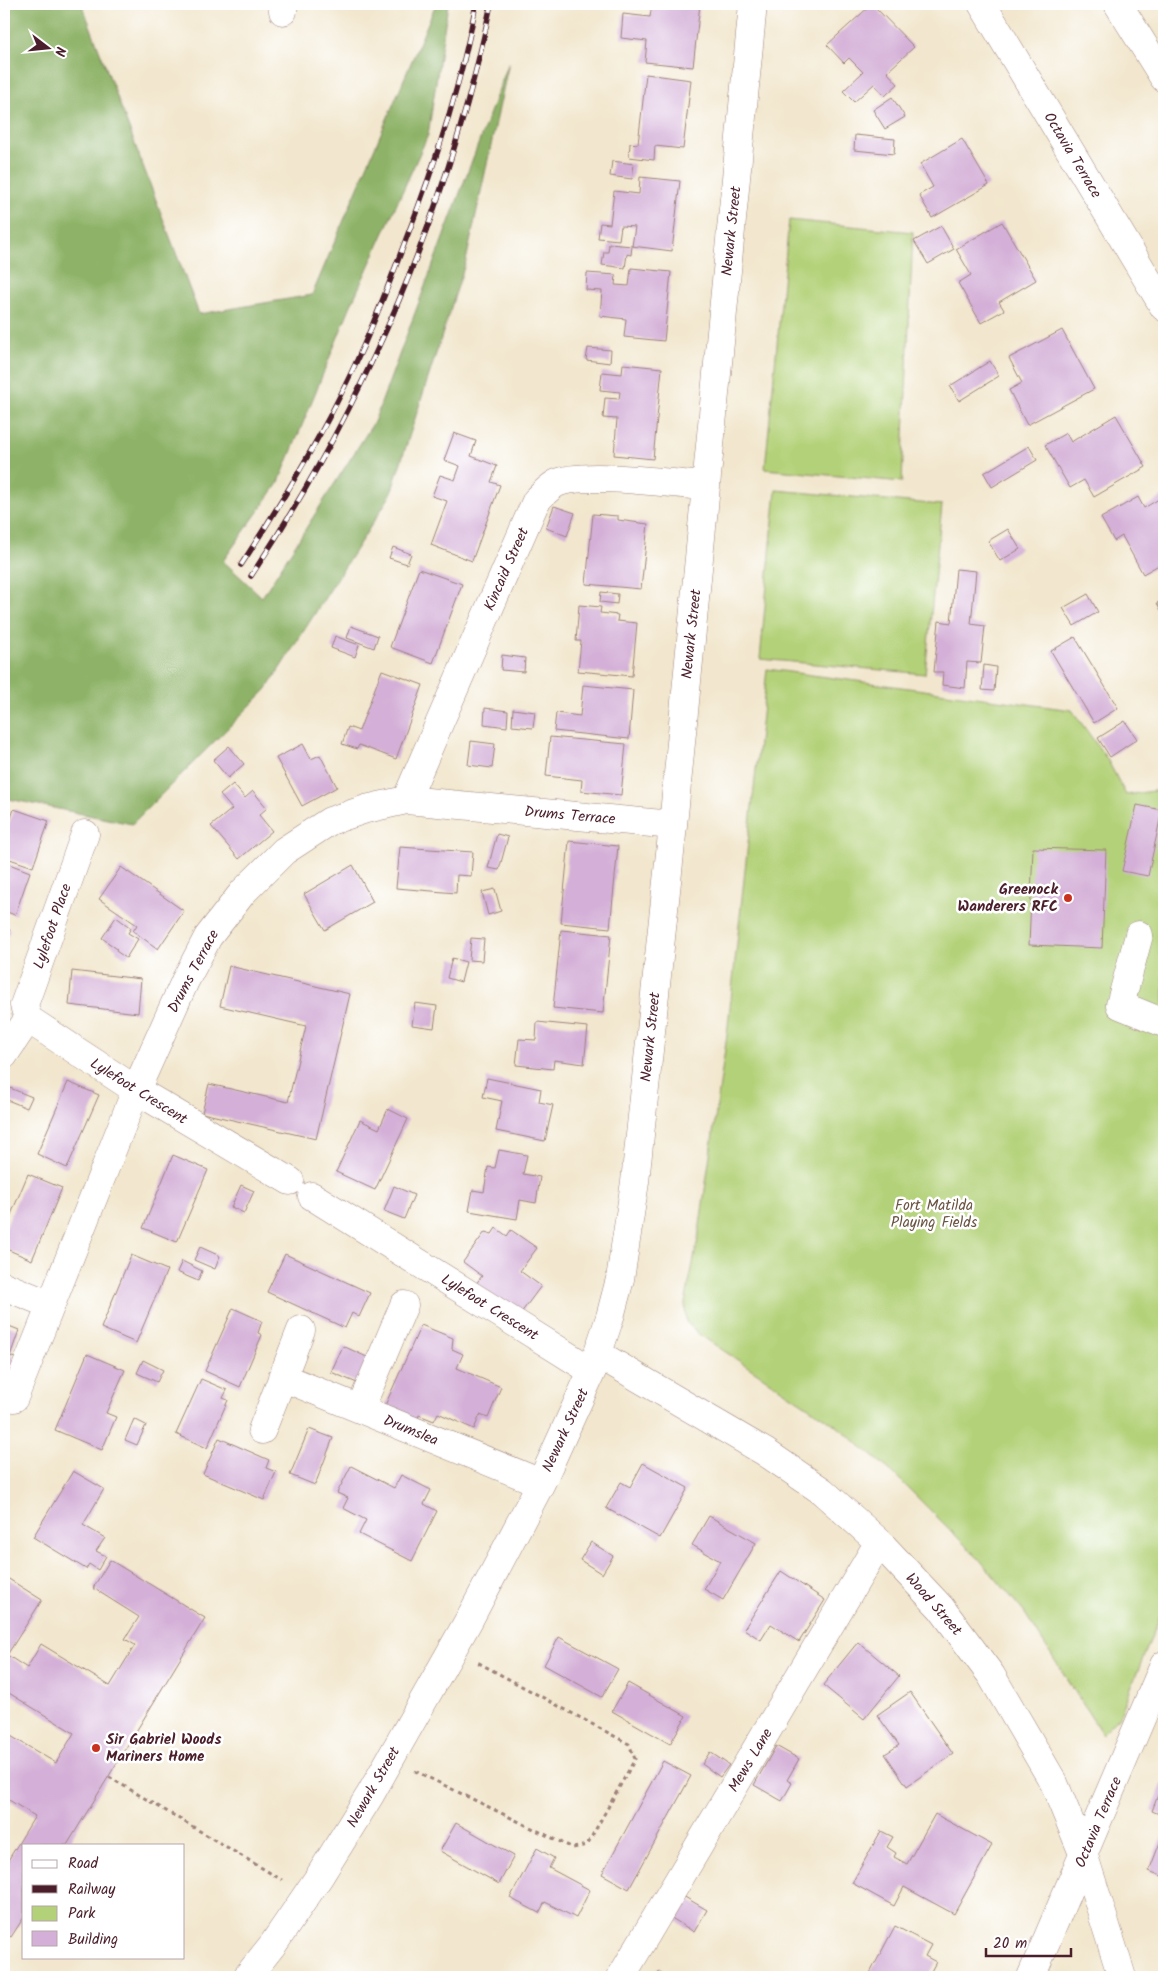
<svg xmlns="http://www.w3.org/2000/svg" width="1168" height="1981" font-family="Kalam,sans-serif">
  <rect width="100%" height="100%" fill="#fff"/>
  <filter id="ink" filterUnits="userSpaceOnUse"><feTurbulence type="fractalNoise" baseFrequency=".02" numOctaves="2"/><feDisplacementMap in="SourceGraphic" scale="10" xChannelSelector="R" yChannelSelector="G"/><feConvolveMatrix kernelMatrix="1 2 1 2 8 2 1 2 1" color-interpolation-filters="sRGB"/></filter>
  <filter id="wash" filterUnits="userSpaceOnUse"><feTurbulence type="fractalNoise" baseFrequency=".0096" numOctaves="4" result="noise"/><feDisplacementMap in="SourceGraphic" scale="20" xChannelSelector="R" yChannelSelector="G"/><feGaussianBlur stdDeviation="1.12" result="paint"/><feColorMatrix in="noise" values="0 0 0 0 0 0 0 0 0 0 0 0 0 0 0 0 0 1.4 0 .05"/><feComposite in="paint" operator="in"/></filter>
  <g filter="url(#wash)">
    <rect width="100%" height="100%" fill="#f2e7ce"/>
    <path fill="#b3d178" stroke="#7e7852" d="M789,220L913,232L902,482L765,469Z
      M776,490L942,505L925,674L760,659Z
      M767,669L1072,710L1107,759L1126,795L1160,790L1164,803V1028L1161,1041L1164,1043V1607L1119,1717L1102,1734L1024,1612L980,1560L892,1472L837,1426L700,1335L686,1322L685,1303L698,1239L727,1035Z"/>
    <path fill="#8eb368" stroke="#6c694a" d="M4,4H82L199,314L312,295L436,4H448L428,135L351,305L279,482L223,561L262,597L374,422L509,62L466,261L390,496L266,690L132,824L4,798Z"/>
    <g id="blocks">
      <path fill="#d4b0d8" d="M652,4H700L693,67L645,62L647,41L621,38L623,14L650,17Z
        M872,4L914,47L887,72L898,84L885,96L874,84L854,102L843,91L863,72L849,58L844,63L827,45Z
        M646,74L691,80L683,149L655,146L654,160L629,157L630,143L638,144Z
        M892,97L905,117L885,129L873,110Z
        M855,135L895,139L894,154L854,150Z
        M962,139L989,185L932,218L919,195L933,187L920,164Z
        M612,161L634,164L632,179L610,176Z
        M640,177L680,181L672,251L632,246L631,255L627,254L625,268L602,265L604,252H608L609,244L632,246L635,227L621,226L619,240L598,238L600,223L610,224L614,191L639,194Z
        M1002,222L1036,280L999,302L1004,310L981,323L958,283L971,275L956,249Z
        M941,226L954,249L928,264L914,241Z
        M631,268L671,272L664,341L624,337L626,319L600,316L602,291L586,290L587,273L616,275L615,285L629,286Z
        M1062,330L1094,389L1027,425L1009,390L1022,383L1009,358Z
        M588,348L611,350L610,363L586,360Z
        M990,361L999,376L959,401L950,386Z
        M623,364L662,368L653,459L614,455L617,419L603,418L605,398L619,399L620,392L600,390L602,372L622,374Z
        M1116,415L1146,467L1094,497L1084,480L1070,488L1045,445L1066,433L1071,442Z
        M454,433L476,441L471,456L497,466L491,482L500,485L472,561L431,545L447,501L432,496L440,475L455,480L460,466L444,460Z
        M1029,446L1037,460L992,487L984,473Z
        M1164,496V562L1143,574L1122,536L1114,541L1101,518L1138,497L1144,508Z
        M554,506L575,513L567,536L546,528Z
        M593,514L618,516V520L648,524L641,589L586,584Z
        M1008,529L1020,549L1000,561L988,541Z
        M393,547L411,554L407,564L389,558Z
        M419,569L462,584L433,663L390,647Z
        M956,569L976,571L971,624L985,626L981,663L967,662L965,688L942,685L943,672H934L939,621L951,623Z
        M601,592L618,594L617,604L600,602Z
        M1088,594L1098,612L1074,626L1063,608Z
        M1164,599V616L1157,603Z
        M579,605L601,607L600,613L618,615L617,621L637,623L632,676L578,671L581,641H576Z
        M351,626L378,636L374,648L347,638Z
        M335,636L359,645L355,657L331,648Z
        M1075,637L1118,708L1094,723L1051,651Z
        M502,655L525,658L524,672L501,670Z
        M984,665L996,667L994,691L982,690Z
        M382,670L423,685L396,759L359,745L357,749L342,744L348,727L359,731Z
        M583,685L633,690L629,739L554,731L556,713L580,716Z
        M485,708L508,711L507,727L484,724Z
        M513,709L535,712L533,728L512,726Z
        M1125,721L1137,739L1110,757L1098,738Z
        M550,737L626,744L621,795L581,791L582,780L546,776Z
        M471,741L495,744L492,768L468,765Z
        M303,744L311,759L320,755L337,787L302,806L276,758Z
        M229,746L244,764L228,778L213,760Z
        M233,784L245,798L253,791L267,808L259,815L272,831L239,859L211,826L232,809L220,795Z
        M1137,805L1162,810L1148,876L1122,871Z
        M14,809L49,821L33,867L4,857V838Z
        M497,834L508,837L499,870L488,868Z
        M569,841L618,846L610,928L561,923Z
        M400,847L473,852L471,876L457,875L456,893L396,888Z
        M1033,848L1106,850L1102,948L1029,945Z
        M4,862L30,872L15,915L4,911Z
        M353,865L373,902L325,930L304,894Z
        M121,867L184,911L158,949L133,931L137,925L99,899Z
        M495,889L501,911L488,915L482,892Z
        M116,917L131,928L128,933L138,939L126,958L116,951L117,949L102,938Z
        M4,927L10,930L4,944Z
        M561,930L611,935L603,1013L553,1008Z
        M471,938L484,939L482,961L469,960Z
        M452,958L466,962L461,982L447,978Z
        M229,966L350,994L316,1139L202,1113L209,1084L288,1102L306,1026L220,1006Z
        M72,971L141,979L138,1013L69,1005Z
        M415,1003L437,1006L434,1028L412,1025Z
        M537,1022L588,1027L584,1064L554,1060L553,1069L516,1065L519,1039L536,1040Z
        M487,1078L541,1089L539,1102L553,1105L545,1141L496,1131L502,1101L483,1097Z
        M68,1082L99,1095L67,1168L37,1154Z
        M10,1088L32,1097L27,1108L5,1099Z
        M388,1109L408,1119L375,1190L336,1172L360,1120L379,1129Z
        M499,1150L527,1155L523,1174L540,1177L536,1203L520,1200L517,1219L469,1211L473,1190L484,1192L488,1167L495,1168Z
        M173,1155L208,1170L177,1242L143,1228Z
        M28,1174L62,1188L32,1260L4,1248V1231Z
        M241,1185L254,1191L244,1213L231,1207Z
        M394,1186L414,1195L404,1219L384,1211Z
        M496,1228L507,1236L511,1230L537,1248L520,1271L541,1286L518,1317L475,1285L482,1276L463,1262L485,1232L492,1234Z
        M200,1247L220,1256L215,1269L194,1260Z
        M285,1254L370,1293L359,1317L352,1313L345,1328L267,1292Z
        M131,1255L167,1270L136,1343L101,1328Z
        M182,1261L202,1271L198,1281L177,1272Z
        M233,1308L262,1321L258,1333L262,1335L240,1387L205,1371Z
        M4,1324L19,1330L10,1356L19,1360L4,1392Z
        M421,1325L453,1338L452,1349L463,1354L457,1368L501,1387L488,1418L480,1415L474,1429L438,1413L434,1421L419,1415L415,1424L383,1410Z
        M343,1346L369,1358L357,1383L331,1372Z
        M87,1354L125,1370L106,1413L116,1417L102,1450L55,1430Z
        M143,1360L163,1370L157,1382L137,1373Z
        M201,1379L227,1390L223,1398L228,1400L207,1448L176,1434Z
        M134,1419L146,1425L137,1445L125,1440Z
        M309,1429L333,1438L315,1485L290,1475Z
        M219,1438L269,1460L266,1468L276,1472L264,1500L203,1474Z
        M643,1463L688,1488L660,1538L606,1508L621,1482L630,1487Z
        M351,1466L394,1488L401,1475L431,1490L424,1504L437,1511L412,1561L359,1534L366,1520L343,1508L348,1498L337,1493Z
        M73,1471L104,1489L83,1525L105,1538L96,1551L106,1556L98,1570L89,1564L86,1569L33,1537Z
        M709,1516L756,1543L723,1600L704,1589L720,1561L692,1545Z
        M591,1542L613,1556L602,1574L580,1560Z
        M110,1560L205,1618L67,1845H24V1917L11,1937L4,1933V1867L35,1816L4,1797V1732L56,1763L74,1733L4,1690V1576L42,1600L7,1655L27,1668L41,1644L110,1686L135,1645L125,1639L139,1617L93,1588Z
        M781,1571L825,1600L799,1642L771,1624L761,1640L744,1629Z
        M559,1637L618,1669L602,1697L544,1665Z
        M858,1642L899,1676L864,1719L823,1685Z
        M628,1683L686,1716L670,1744L612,1711Z
        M910,1692L953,1754L907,1786L885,1754L899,1745L877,1715Z
        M776,1746L799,1759L787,1780L792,1783L782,1801L754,1785Z
        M710,1752L729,1765L720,1777L702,1764Z
        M663,1761L691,1776L629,1889L602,1874Z
        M1164,1779V1816L1152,1811Z
        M935,1814L992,1845L954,1914L904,1887L894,1906L852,1883L881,1831L893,1837L887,1847L896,1853L894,1857L907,1864Z
        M456,1823L514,1856L499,1884L440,1851Z
        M1164,1832V1877L1149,1871Z
        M537,1848L554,1858L549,1868L590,1890L576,1918L545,1902L539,1913L510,1898Z
        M683,1896L707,1910L694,1932L670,1917Z
        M895,1926L931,1945L925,1956L936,1962L928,1977H868Z
        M659,1971L668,1977H655Z"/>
    </g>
  </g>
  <g filter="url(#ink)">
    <use href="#blocks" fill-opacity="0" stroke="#9e837c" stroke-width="1"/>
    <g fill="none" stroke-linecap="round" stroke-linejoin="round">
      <g stroke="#9e837c" stroke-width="29">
        <path id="minor" d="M982,4L1164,307
          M1118,4L1164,78
          M283,11L284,4
          M406,800L536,501C542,495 549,487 557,483C582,471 674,484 706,486
          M1139,935L1120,1005L1164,1023
          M28,1019L24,1005L85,834
          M4,1055L28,1019L136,1090L290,1181
          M312,1196L592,1371
          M4,1286L51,1305
          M598,1354L765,1452L822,1491L879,1542L941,1608L991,1675L1054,1783L1084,1856L1122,1977
          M282,1377L541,1483
          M14,1398L136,1090L185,981L208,937L243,892L284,851L330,821L366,809L406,800L673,825
          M360,1409L404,1305
          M262,1430L301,1330
          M247,1977L274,1943L319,1877L370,1795L470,1618L541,1483L592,1371L610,1317L620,1279L635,1182L673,825L753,4
          M621,1977L879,1542
          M1031,1977L1164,1665"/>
      </g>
      <path stroke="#9e837c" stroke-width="3" stroke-dasharray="4 4" stroke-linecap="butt" d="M415,1771L573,1848L587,1845L635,1759L629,1744L477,1662
        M109,1777L282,1880"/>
      <use href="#minor" stroke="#fff" stroke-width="28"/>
      <g stroke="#4a1f2b" stroke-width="5.5">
        <path id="rail" d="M241,565C284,499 326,430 358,358C376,319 391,279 406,239C436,163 461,84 476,4
          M251,576C366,403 449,208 491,4"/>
      </g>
      <use href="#rail" stroke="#fff" stroke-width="4" stroke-dasharray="11" stroke-linecap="butt"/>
    </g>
  </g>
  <g fill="#c8321e" stroke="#fff" stroke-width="2">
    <circle cx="1068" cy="898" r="5"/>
    <circle cx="96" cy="1748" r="5"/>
  </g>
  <g text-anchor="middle" stroke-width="5" stroke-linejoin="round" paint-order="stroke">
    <g font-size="15" fill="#4a1f2b" stroke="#fff">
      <text transform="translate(1073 155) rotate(59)" y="5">Octavia Terrace</text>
      <text transform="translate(731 231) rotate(-84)" y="5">Newark Street</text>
      <text transform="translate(506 569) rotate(-66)" y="5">Kincaid Street</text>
      <text transform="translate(691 634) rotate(-84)" y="5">Newark Street</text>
      <text transform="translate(570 815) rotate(5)" y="5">Drums Terrace</text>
      <text transform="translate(52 926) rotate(-71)" y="5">Lylefoot Place</text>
      <text transform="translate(193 971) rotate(-62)" y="5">Drums Terrace</text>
      <text transform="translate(650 1037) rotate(-84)" y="5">Newark Street</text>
      <text transform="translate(139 1091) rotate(32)" y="5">Lylefoot Crescent</text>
      <text transform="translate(490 1307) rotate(32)" y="5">Lylefoot Crescent</text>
      <text transform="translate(411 1430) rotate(22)" y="5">Drumslea</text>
      <text transform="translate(565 1430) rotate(-65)" y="5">Newark Street</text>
      <text transform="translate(934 1604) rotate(49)" y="5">Wood Street</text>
      <text transform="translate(750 1760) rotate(-59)" y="5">Mews Lane</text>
      <text transform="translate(373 1787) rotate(-60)" y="5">Newark Street</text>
      <text transform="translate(1098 1822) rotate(-67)" y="5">Octavia Terrace</text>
    </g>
    <g font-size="15" font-weight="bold" fill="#4a1f2b" stroke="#fff" text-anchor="end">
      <text x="1058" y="894">Greenock<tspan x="1058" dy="17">Wanderers RFC</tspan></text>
      <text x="106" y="1744" text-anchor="start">Sir Gabriel Woods<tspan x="106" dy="17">Mariners Home</tspan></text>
    </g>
    <g font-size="15" fill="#6a5442" stroke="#fff">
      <text x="934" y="1210">Fort Matilda<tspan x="934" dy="17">Playing Fields</tspan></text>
    </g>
  </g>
  <rect width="1168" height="1981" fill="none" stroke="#fff" stroke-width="20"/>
  <rect x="22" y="1844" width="162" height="115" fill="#ffffff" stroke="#b7a5aa"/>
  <rect x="32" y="1860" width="25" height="8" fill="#ffffff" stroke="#b7a5aa"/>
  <text x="68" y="1868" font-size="15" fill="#4a1f2b">Road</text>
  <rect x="32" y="1885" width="25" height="8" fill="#4a1f2b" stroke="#b7a5aa"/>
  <text x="68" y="1894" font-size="15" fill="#4a1f2b">Railway</text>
  <rect x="32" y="1906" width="25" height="15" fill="#b3d178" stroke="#b7a5aa"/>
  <text x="68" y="1918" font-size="15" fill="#4a1f2b">Park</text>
  <rect x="32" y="1931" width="25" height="15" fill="#d4b0d8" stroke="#b7a5aa"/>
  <text x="68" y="1944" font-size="15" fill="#4a1f2b">Building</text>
  <g transform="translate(48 48) rotate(106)" stroke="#ffffff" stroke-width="4" paint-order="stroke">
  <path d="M0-4L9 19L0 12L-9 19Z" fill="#4a1f2b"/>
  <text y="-8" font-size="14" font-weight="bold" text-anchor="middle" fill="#4a1f2b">N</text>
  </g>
  <path d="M986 1948v8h85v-8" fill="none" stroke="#4a1f2b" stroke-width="2.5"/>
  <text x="993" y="1948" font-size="15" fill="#4a1f2b" stroke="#ffffff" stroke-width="4" paint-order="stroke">20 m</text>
</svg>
